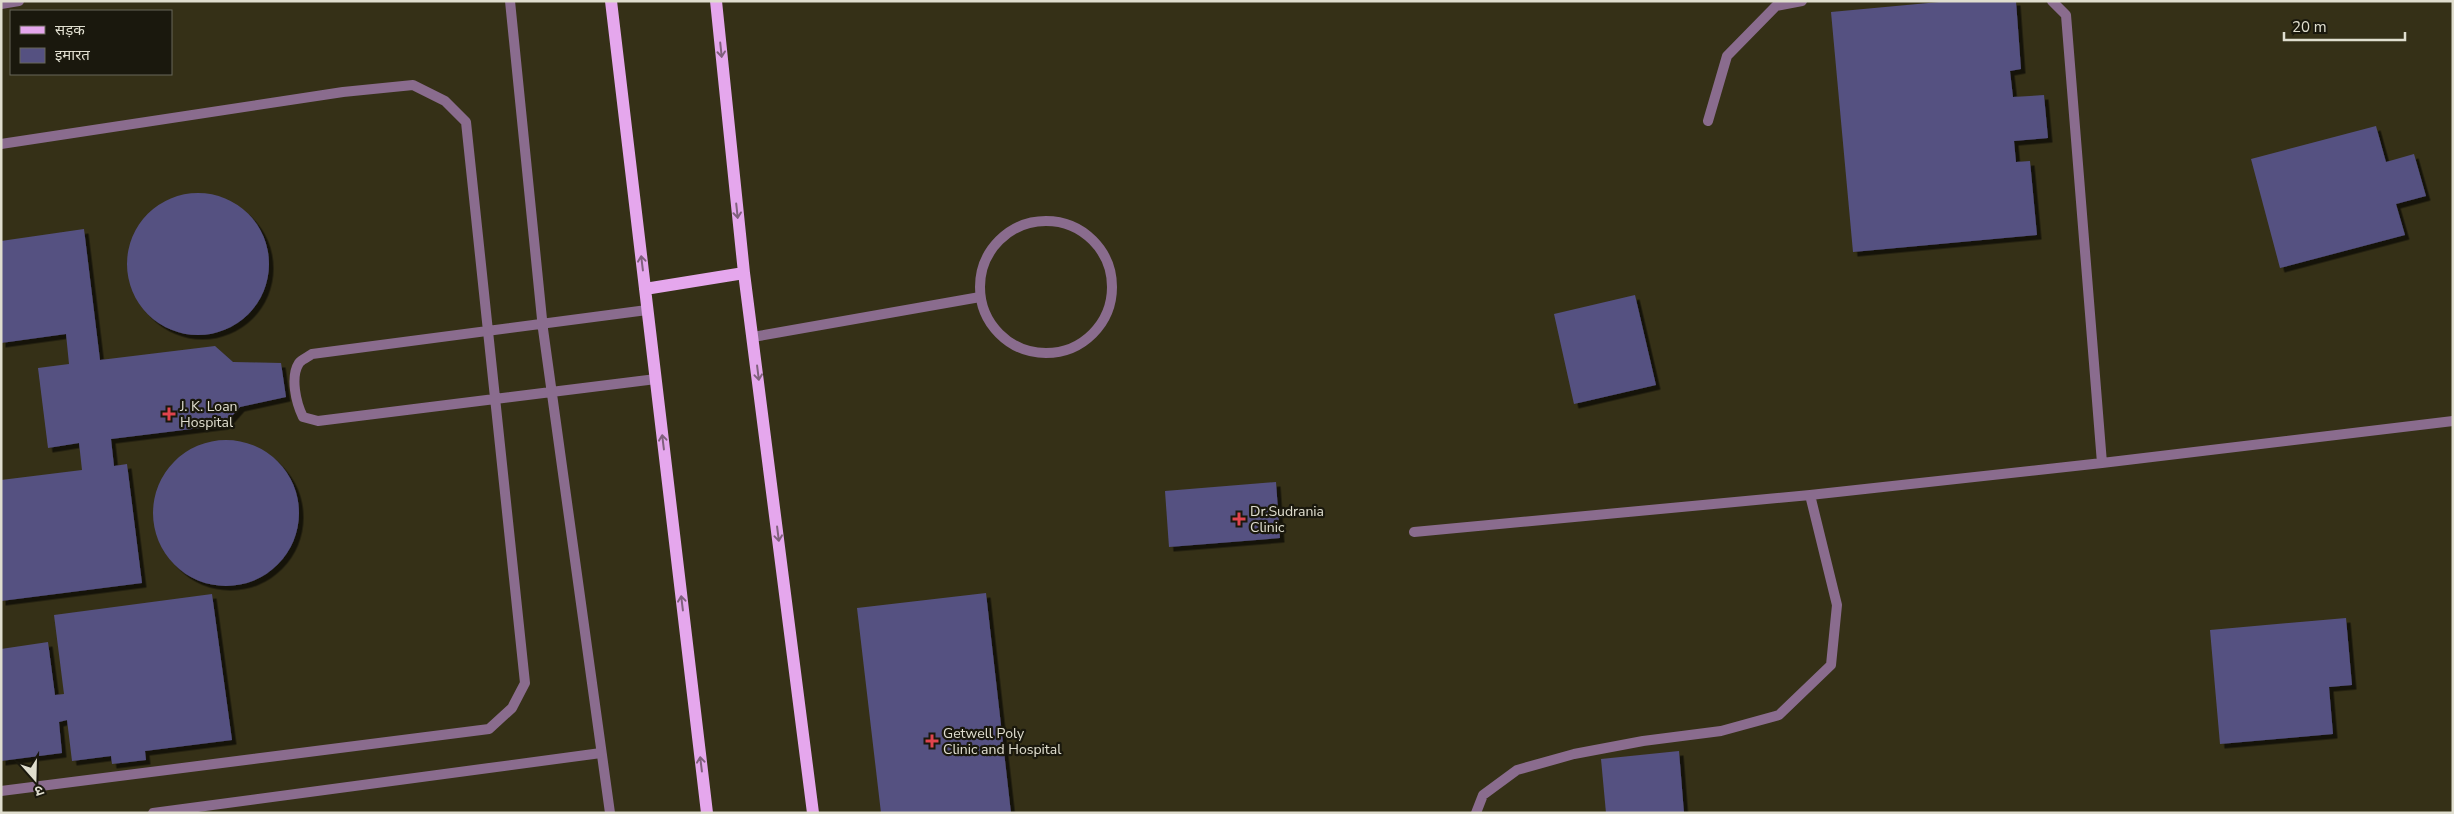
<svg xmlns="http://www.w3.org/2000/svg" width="2454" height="814" font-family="'Nunito Sans','Noto Sans Devanagari',sans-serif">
  <defs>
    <filter id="shadow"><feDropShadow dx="4.5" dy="4.5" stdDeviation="0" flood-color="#0009"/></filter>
  </defs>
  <rect width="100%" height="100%" fill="#353017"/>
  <path fill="#555181" filter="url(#shadow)" d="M1950,1H2016L2021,69L2010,71L2013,97L2044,95L2048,138L2014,141L2016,162L2030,161L2037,235L1853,252L1831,12Z
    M2376,126L2386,162L2414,154L2426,196L2396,204L2405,235L2280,268L2251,159Z
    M127 264a71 71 0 1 1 142 0a71 71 0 1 1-142 0Z
    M84,229L100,360L215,346L233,362L281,363L286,397L240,407L224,425L111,439L114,466L127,464L142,583L1,601V480L82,470L79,443L48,448L38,368L69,364L66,334L1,343V241Z
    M1635,295L1656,385L1574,404L1554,314Z
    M153 513a73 73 0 1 1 146 0a73 73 0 1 1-146 0Z
    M1276,482L1280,538L1169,547L1165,491Z
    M986,593L1011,813H881L857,608Z
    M212,594L232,740L145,751L146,760L112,764L111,756L72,761L67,720L59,722L62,753L1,761V649L48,642L55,695L64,694L54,615Z
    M2346,618L2352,685L2329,687L2333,734L2220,744L2210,630Z
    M1679,751L1684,813H1606L1601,759Z"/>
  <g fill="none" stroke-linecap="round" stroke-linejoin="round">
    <path stroke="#8a6c8e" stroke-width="10" d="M510,1L543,329L610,813
      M1,144L343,92L413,85L445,101L466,122L525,683L512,708L489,729L1,791
      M980 287a66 66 0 1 1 132 0a66 66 0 1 1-132 0Z
      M647,310L312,354C308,357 302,359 299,363C290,377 296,403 303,417L318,421L656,379
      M753,337L980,297"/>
    <path stroke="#8a6c8e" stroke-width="10" d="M2052,1L2066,15L2102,463
      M1,4L19,1
      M1708,121L1727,56L1776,6L1802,1
      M1414,532L1810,495L2102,463L2453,421
      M153,813L601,753
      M1476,813L1483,795L1517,770L1574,754L1643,741L1721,731L1779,715L1831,665L1837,605L1810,495"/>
    <path stroke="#e5a7ed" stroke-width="12" d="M611,1L707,813
      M716,1L744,273L813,813
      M645,289L744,273"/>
  </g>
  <defs><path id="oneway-shaft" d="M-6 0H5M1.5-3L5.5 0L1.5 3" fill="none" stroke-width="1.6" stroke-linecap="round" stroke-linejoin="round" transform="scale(1.25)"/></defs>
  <g stroke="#80607d">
    <use href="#oneway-shaft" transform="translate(721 50) rotate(84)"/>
    <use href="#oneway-shaft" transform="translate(737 211) rotate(84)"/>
    <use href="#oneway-shaft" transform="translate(642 263) rotate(-97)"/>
    <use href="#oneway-shaft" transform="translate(758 373) rotate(83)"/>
    <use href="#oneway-shaft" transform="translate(663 442) rotate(-97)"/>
    <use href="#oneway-shaft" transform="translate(778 534) rotate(83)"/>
    <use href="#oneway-shaft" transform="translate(682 603) rotate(-97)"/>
    <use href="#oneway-shaft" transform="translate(701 764) rotate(-97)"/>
  </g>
  <g fill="#e0444e" stroke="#1a180d" stroke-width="2">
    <path d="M166.5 406.5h5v5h5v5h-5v5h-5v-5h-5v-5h5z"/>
    <path d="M1236.5 511.5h5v5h5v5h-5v5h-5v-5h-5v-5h5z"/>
    <path d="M929.5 733.5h5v5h5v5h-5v5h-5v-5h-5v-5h5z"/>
  </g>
  <g text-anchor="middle" stroke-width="4.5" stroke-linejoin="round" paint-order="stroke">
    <g font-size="14" fill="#e0decf" stroke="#1a180d" text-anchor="start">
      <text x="180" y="411">J. K. Loan<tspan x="180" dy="16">Hospital</tspan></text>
      <text x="1250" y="516">Dr.Sudrania<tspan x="1250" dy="16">Clinic</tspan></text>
      <text x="943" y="738">Getwell Poly<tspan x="943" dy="16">Clinic and Hospital</tspan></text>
    </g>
  </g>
  <rect width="2454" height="814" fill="none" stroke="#e0decf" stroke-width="5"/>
  <rect x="10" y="10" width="162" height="65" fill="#1a180d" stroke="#69675b"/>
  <rect x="20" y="26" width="25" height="8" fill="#e5a7ed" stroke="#69675b"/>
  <text x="55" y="35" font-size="15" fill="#e0decf">सड़क</text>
  <rect x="20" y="48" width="25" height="15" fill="#555181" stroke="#69675b"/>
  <text x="55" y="60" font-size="15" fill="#e0decf">इमारत</text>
  <g transform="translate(35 779) rotate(160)" stroke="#1a180d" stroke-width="4" paint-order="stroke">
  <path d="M0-4L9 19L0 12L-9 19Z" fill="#e0decf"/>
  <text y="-8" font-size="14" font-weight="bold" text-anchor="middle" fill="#e0decf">उ</text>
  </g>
  <path d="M2284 32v8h121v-8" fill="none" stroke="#e0decf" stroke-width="2.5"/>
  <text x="2292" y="32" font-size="15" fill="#e0decf" stroke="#1a180d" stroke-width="4" paint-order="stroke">20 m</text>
</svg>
